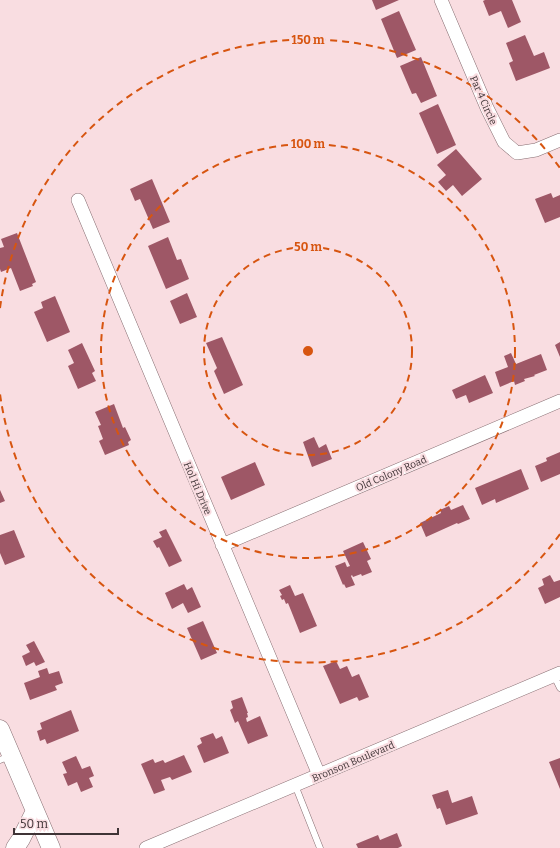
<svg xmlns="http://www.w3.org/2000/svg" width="560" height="848" font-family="Bitter,serif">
  <rect width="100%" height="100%" fill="#f9dde1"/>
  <path fill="#9e5766" d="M372,0H399L376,10Z
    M485,0H512L521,22L508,28L501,11L489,16L483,1Z
    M399,11L416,50L397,58L381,19Z
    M525,35L534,56L544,52L550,68L516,81L509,63L513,61L506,43Z
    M421,57L437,96L421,103L416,93L412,94L400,66Z
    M438,104L456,145L437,154L419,113Z
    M456,149L482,179L462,196L453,185L446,191L438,182L446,175L437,165Z
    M152,179L170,222L153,229L140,199L135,201L130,189Z
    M551,193L553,198L560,195V217L545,223L535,199Z
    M17,233L36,282L32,284L33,286L20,291L11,268L1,272L0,269V248L4,247L1,239Z
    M168,237L177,260L181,259L189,279L166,289L148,246Z
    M187,293L197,317L180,324L170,301Z
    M55,296L70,332L47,342L34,312L43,308L41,302Z
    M222,337L243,385L224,394L214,371L217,368L206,343Z
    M560,342V357L555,345Z
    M82,343L95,371L92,373L96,381L78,389L68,366L74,363L68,350Z
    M511,353L516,364L541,354L547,370L534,375L535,376L524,379L525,381L515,385L514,381L500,387L495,372L508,367L504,356Z
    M485,375L493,393L469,403L466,395L456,399L452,390Z
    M114,404L123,428L125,427L131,440L128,442L129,445L105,455L99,441L103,439L98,426L101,425L95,412Z
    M314,437L319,448L326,444L332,459L312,467L303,442Z
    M560,452V474L541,482L535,466L547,461L546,458Z
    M255,462L265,485L231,500L221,477Z
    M521,469L529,489L496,503L495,499L482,505L475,488Z
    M0,490L5,501L0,503Z
    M463,505L470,519L458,524L457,523L426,537L420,523L441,513L440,510L449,506L451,510Z
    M166,529L182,561L169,567L159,547L157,548L153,541L162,537L159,532Z
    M14,530L25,557L5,565L0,553V535Z
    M363,542L371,559L367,561L372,572L362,576L361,574L353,577L352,575L351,576L355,585L346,588L344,584L343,585L335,566L345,562L347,567L350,566L343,551Z
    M550,575L554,582L560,580V597L545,604L538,588L544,585L542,579Z
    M184,584L187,590L192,587L201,607L188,613L183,603L172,609L165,593Z
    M290,585L295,596L303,593L317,626L300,633L288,603L286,604L284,599L282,600L280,596L282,595L279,590Z
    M203,621L217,653L201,660L187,628Z
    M34,641L45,662L36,666L34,662L26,666L22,656L30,652L26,645Z
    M336,661L340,669L347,666L352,677L359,674L369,697L359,701L357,697L340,704L323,666Z
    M47,668L49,674L59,671L63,683L55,686L57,690L30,700L24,683L40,677L38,671Z
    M242,697L248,713H247L248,717L246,718L247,722L260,716L268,736L248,744L238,721L235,723L230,710L233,708L231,701Z
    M71,710L79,731L47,744L45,739L40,741L37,731L42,729L40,723Z
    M213,733L216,739L222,736L229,753L204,763L197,746L202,743L200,738Z
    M184,755L192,772L172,780L170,777L161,780L165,790L154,794L141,764L153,759L155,763L163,760L165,763Z
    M76,756L82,769L90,766L94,776L89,778L93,787L81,792L77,782L68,786L63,774L67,773L62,762Z
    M560,758V789L549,762Z
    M448,790L452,803L472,796L478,814L446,825L440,808L437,809L432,795Z
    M397,833L402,846L398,848H358L356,844L378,835L380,840Z"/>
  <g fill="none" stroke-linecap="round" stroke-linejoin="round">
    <g stroke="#876e72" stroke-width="7">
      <path id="lane" d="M554,676L560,688
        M0,760L10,756
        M295,785L320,848"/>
    </g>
    <g stroke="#876e72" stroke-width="14">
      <path id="street" d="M441,0L487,108L504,142L517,153L536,150L560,140
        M78,200L319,775
        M222,545L560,401
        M146,848L560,673"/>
    </g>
    <g stroke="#876e72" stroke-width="19">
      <path id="secondary" d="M0,729L51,848
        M15,848L21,839L35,811"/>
    </g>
    <use href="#lane" stroke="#fff" stroke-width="6"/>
    <use href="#street" stroke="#fff" stroke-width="13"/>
    <use href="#secondary" stroke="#fff" stroke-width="18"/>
  </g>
  <g fill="none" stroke="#d75510" stroke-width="2" stroke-dasharray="7 5">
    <circle cx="308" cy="351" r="104"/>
    <circle cx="308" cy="351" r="207"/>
    <path d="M560 534A311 311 0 0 1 0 394M0 308A311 311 0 0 1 560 168"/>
  </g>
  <g text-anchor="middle" stroke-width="4" stroke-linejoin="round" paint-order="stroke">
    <g font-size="10" fill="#3f3436" stroke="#f9dde1">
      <text transform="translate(484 100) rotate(66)" y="4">Par 4 Circle</text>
      <text transform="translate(391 473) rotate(-23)" y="4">Old Colony Road</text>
      <text transform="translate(198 488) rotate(67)" y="4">Hol Hi Drive</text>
      <text transform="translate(353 761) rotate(-23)" y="4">Bronson Boulevard</text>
    </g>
  </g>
  <circle cx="308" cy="351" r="6" fill="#d75510" stroke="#f9dde1" stroke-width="2"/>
  <g font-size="12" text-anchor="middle" font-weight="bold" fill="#d75510" stroke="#f9dde1" stroke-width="4" stroke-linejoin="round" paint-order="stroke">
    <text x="308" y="44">150 m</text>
    <text x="308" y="148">100 m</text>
    <text x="308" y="251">50 m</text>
  </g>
  <path d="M14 828v6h104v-6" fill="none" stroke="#3f3436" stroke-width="2"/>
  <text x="20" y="828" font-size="12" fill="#3f3436" stroke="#f9dde1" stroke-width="3" paint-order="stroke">50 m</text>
</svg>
